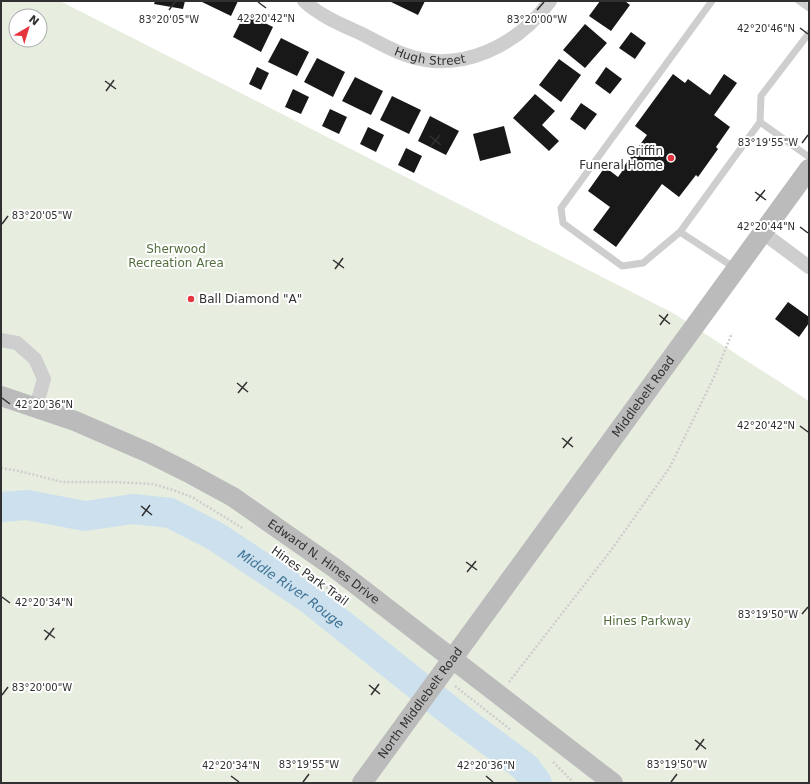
<svg xmlns="http://www.w3.org/2000/svg" width="810" height="784" font-family="'DejaVu Sans',sans-serif">
  <rect width="100%" height="100%" fill="#fff"/>
  <path fill="#e7eee0" fill-rule="evenodd" d="M1,1H60L673,313L809,401V783H1ZM16,16H40V40H16Z"/>
  <g fill="none" stroke-linecap="round" stroke-linejoin="round">
    <path stroke="#cce0ed" stroke-width="30" id="s1" d="M1,507L27,505L85,516L133,509L170,513L215,536L307,597L459,718L525,767L537,783"/>
  </g>
  <path fill="#181818" d="M155,1H185L183,9L154,4Z
    M203,1H238L231,16L202,2Z
    M389,1H425L418,15Z
    M600,1H625L630,5L611,31L589,16Z
    M245,13L273,27L261,52L233,37Z
    M585,24L607,43L585,68L563,50Z
    M631,32L646,43L635,59L619,48Z
    M281,38L309,52L297,76L268,62Z
    M317,58L345,72L333,97L304,82Z
    M559,59L581,75L561,102L539,85Z
    M257,67L269,73L261,90L249,84Z
    M606,67L622,79L610,94L595,83Z
    M673,74L685,83L688,79L710,95L724,74L737,83L714,115L730,127L716,147L718,149L698,177L696,175L679,197L662,184L616,247L593,230L610,207L588,191L605,167L618,177L623,170L622,169L647,135L635,126Z
    M355,77L383,91L371,115L342,101Z
    M293,89L309,97L301,114L285,107Z
    M535,94L555,111L542,125L559,141L549,151L513,118Z
    M392,96L421,110L409,134L380,120Z
    M581,103L597,114L585,130L570,119Z
    M330,109L347,117L339,134L322,126Z
    M430,116L459,131L446,155L418,141Z
    M504,126L511,153L480,161L473,134Z
    M368,127L384,135L376,152L360,144Z
    M406,148L422,156L414,173L398,165Z
    M788,302L809,317V323L799,337L775,319Z"/>
  <g fill="none" stroke-linecap="round" stroke-linejoin="round">
    <path stroke="#cecece" stroke-width="2.5" stroke-dasharray="2 2" stroke-linecap="butt" d="M1,468L19,471L62,482H114L153,484L173,490L192,497L244,529
      M320,582L335,594
      M509,682L612,549L670,467L714,377L732,333
      M455,686L511,730
      M553,762L574,783"/>
    <path stroke="#cecece" stroke-width="7" d="M712,1L561,208L563,223L622,266L643,263L680,232L760,122L761,96L809,33
      M799,1L809,8
      M760,122L809,157
      M680,232L735,268"/>
    <g stroke="#cecece" stroke-width="14">
      <path id="s2" d="M304,1C320,16 342,25 362,34C376,41 391,50 406,55C461,74 517,46 550,1"/>
      <path d="M763,233L809,267"/>
      <path d="M1,340L17,343L35,359L44,379L36,407"/>
    </g>
    <g stroke="#bbb" stroke-width="20">
      <path id="s3" d="M1,396L75,421L149,453L187,472L233,497L336,569L613,783"/>
      <path id="s4" d="M362,783L809,169"/>
    </g>
  </g>
  <path fill="none" stroke="#313131" stroke-width="1.5" d="M258,2L266,8M169,10L175,2M537,10L544,2M800,28L808,34M105,81L116,89M106,91L114,80M430,136L441,145M802,143L808,135M431,146L440,135M755,192L766,200M756,201L765,190M2,224L8,216M800,227L808,233M333,260L344,268M335,269L343,258M659,315L670,324M660,325L668,314M237,383L248,392M238,393L247,382M2,398L10,404M800,426L808,432M562,438L573,447M563,448L572,437M141,506L152,515M142,516L150,505M466,562L477,570M467,572L476,561M2,597L10,603M802,614L808,607M44,630L55,638M45,640L54,628M369,685L380,694M2,695L8,687M371,695L379,684M695,740L706,749M696,750L704,739M231,776L239,782M486,776L493,782M303,782L309,774M671,782L677,774"/>
  <g fill="#e7353f" stroke="#fff" stroke-width="1.5">
    <circle cx="671" cy="158" r="4"/>
    <circle cx="191" cy="299" r="4"/>
  </g>
  <g text-anchor="middle" stroke-width="4" stroke-linejoin="round" paint-order="stroke">
    <g font-size="12" fill="#313131" stroke="#fff">
      <text dy="4" stroke="none"><textPath href="#s2" startOffset="140">Hugh Street</textPath></text>
      <text dy="4" stroke="none"><textPath href="#s4" startOffset="478">Middlebelt Road</textPath></text>
      <text dy="4" stroke="none"><textPath href="#s3" startOffset="365">Edward N. Hines Drive</textPath></text>
      <text transform="translate(310 576) rotate(36)" y="4">Hines Park Trail</text>
      <text dy="4" stroke="none"><textPath href="#s4" startOffset="99">North Middlebelt Road</textPath></text>
    </g>
    <g font-size="12" fill="#313131" stroke="#fff" text-anchor="end">
      <text x="663" y="155">Griffin<tspan x="663" dy="14">Funeral Home</tspan></text>
      <text x="199" y="303" text-anchor="start">Ball Diamond "A"</text>
    </g>
    <g font-size="12" fill="#536e3e" stroke="#fff">
      <text x="176" y="253">Sherwood<tspan x="176" dy="14">Recreation Area</tspan></text>
      <text x="647" y="625">Hines Parkway</text>
    </g>
    <g font-size="13" font-style="italic" fill="#3e7295" stroke="#fff">
      <text dy="5" stroke="none"><textPath href="#s1" startOffset="314">Middle River Rouge</textPath></text>
    </g>
  </g>
  <g font-size="10" text-anchor="middle" fill="#313131" stroke="#fff" stroke-width="4" stroke-linejoin="round" paint-order="stroke">
    <text x="266" y="22">42°20'42"N</text>
    <text x="169" y="23">83°20'05"W</text>
    <text x="537" y="23">83°20'00"W</text>
    <text x="766" y="32">42°20'46"N</text>
    <text x="768" y="146">83°19'55"W</text>
    <text x="42" y="219">83°20'05"W</text>
    <text x="766" y="230">42°20'44"N</text>
    <text x="44" y="408">42°20'36"N</text>
    <text x="766" y="429">42°20'42"N</text>
    <text x="44" y="606">42°20'34"N</text>
    <text x="768" y="618">83°19'50"W</text>
    <text x="42" y="691">83°20'00"W</text>
    <text x="309" y="768">83°19'55"W</text>
    <text x="677" y="768">83°19'50"W</text>
    <text x="231" y="769">42°20'34"N</text>
    <text x="486" y="769">42°20'36"N</text>
  </g>
  <rect width="810" height="784" fill="none" stroke="#313131" stroke-width="4"/>
  <g transform="translate(28 28) rotate(38)"><circle r="19" fill="#ffffff" stroke="#adadad"/>
  <path d="M0-3L7 15L0 10L-7 15Z" fill="#e7353f"/>
  <text y="-6" font-size="11" font-weight="bold" text-anchor="middle" fill="#313131">N</text>
  </g>
</svg>
